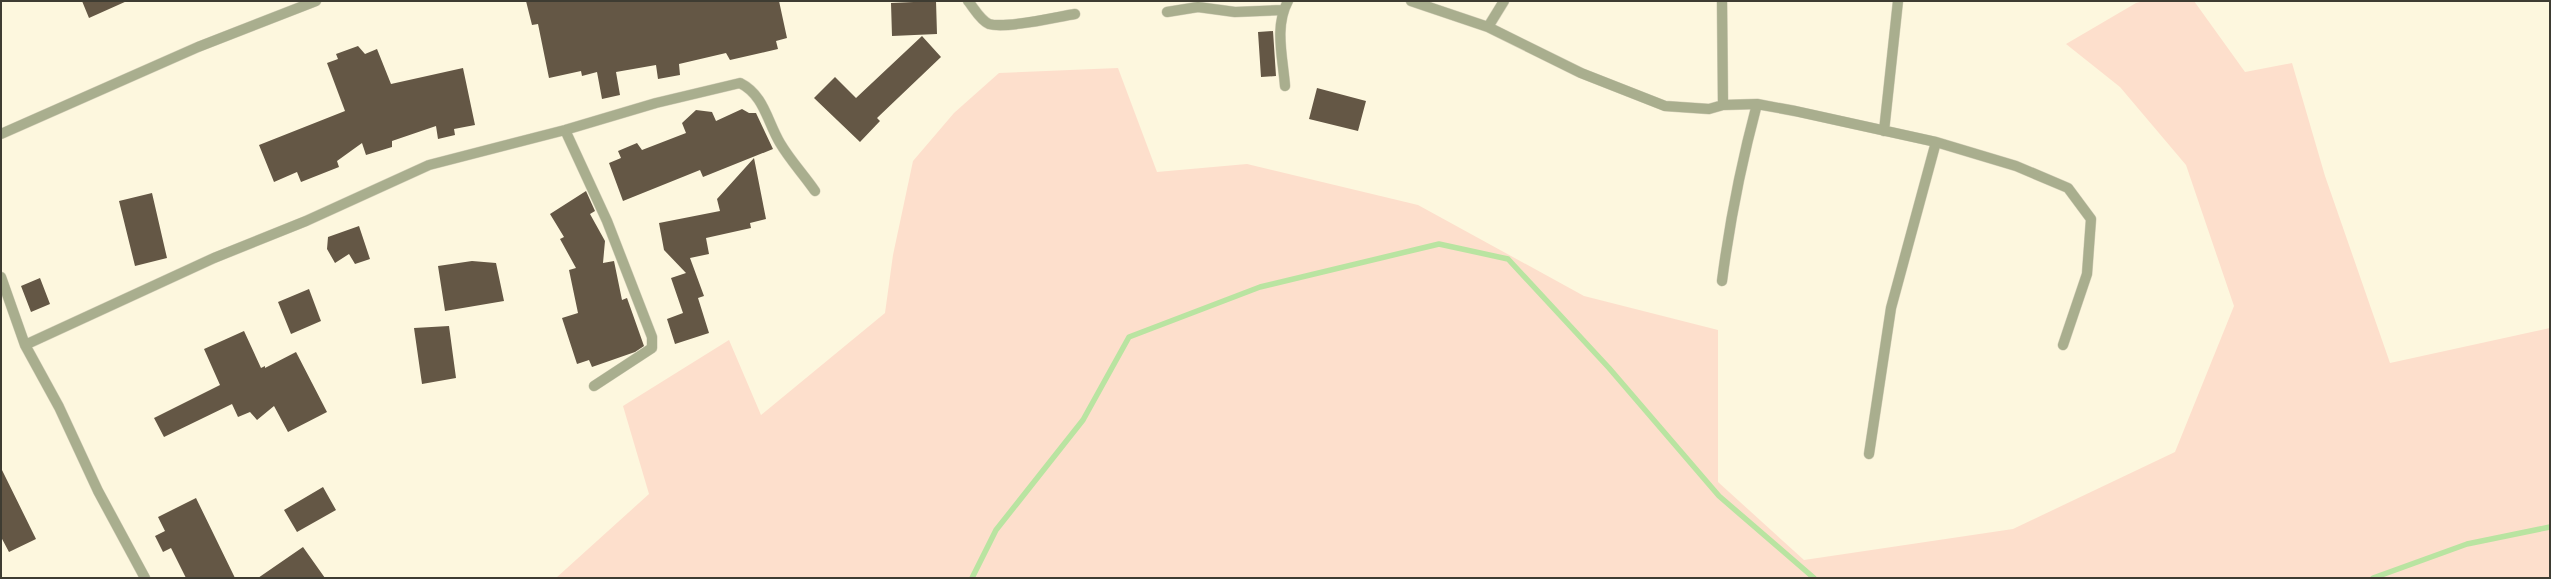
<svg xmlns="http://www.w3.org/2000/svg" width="2551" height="579" font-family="'Varela Round',sans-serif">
  <rect width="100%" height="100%" fill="#fdf7de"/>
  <path fill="#fddfcc" d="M2144,1H2194L2245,72L2292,63L2325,176L2390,363L2550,328V578H556L649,494L623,406L729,340L761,415L885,313L893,255L913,161L954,113L999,73L1118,68L1157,172L1247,164L1418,205L1584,296L1718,330V482L1804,560L2013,529L2175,452L2234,306L2186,165L2120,87L2066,44L2136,3Z"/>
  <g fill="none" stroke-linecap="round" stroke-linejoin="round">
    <path stroke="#b9e4a1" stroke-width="5.5" d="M972,578L996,530L1083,420L1129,337L1260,287L1439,244L1508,259L1609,368L1719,496L1814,578
      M2373,578L2467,544L2550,527"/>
  </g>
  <path fill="#645745" d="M82,1H127L89,18Z
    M526,1H779L787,38L776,41L778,49L730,60L726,53L679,64L680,75L658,79L656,65L616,72L620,95L602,99L597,72L582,76L581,71L549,78L538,24L532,25Z
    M936,1L937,34L892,36L891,3Z
    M1273,31L1276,76L1261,77L1258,32Z
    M922,36L941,57L877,118L880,121L860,142L814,98L835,77L856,98Z
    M358,46L365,54L377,49L391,84L463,68L475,125L454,129L455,135L438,139L436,126L392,141V147L366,155L362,143L337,161L339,167L301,182L297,172L274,182L259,145L345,111L327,63L338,59L336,54Z
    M1317,88L1366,101L1358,131L1309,119Z
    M742,109L749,113H756L773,149L703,177L700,170L623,201L609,163L621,158L618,151L637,143L642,150L686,133L682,123L696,110L712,112L716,121Z
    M754,158L766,219L750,223L751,228L706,238L709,254L690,258L704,296L698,298L709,333L675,344L667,319L683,313L671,278L686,273L664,250L659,223L720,211L717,199Z
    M586,191L595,211L590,214L605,241L603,263L614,261L622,300L627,298L644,346L635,352L592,367L589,360L577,364L562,318L578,313L569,270L576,268L560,239L564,237L550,214Z
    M152,193L167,258L135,266L119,201Z
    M359,226L370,259L355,264L349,254L335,263L327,249L328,237Z
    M472,261L496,263L504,301L445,311L438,266Z
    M40,278L50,304L31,312L21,286Z
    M309,289L321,321L291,334L278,302Z
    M449,326L456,378L422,384L414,328Z
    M244,331L261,368L265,366V368L296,352L327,412L288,432L274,406L257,420L250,412L238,417L232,404L164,437L154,418L220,385L204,349Z
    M1,468L36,539L9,552L1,537Z
    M323,487L336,510L297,532L284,510Z
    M196,498L235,578H186L171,548L163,552L155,536L165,531L158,517Z
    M303,547L325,578H258Z"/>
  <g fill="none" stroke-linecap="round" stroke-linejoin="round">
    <g stroke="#d7d2bc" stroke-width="11">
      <path id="minor" d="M968,1C974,8 980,20 989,24C1006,29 1056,17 1075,14
        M1411,1L1488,27L1581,73L1665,106L1709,109L1723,105L1757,104L1795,111L1936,142L2016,166L2068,188L2091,219L2087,274L2063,345
        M1722,1L1723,105
        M1167,12L1198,7L1235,12L1283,10
        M1488,27L1504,1
        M1285,86C1283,58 1274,27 1288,1
        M565,130L607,221L652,337V348L594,386
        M1884,131L1898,1
        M1,134L198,47L316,1
        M1,277L25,345L59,407L98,491L145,578
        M1722,281C1730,219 1741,164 1757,104
        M25,345L214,258L306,221L429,165L565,130L656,103L740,83C764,95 767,121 780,143C790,160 804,175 815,191
        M1869,454L1891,308L1936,142"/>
    </g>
    <use href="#minor" stroke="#a9ae8e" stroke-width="10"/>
  </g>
  <rect width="2551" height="579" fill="none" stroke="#3e3c32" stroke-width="4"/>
</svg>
